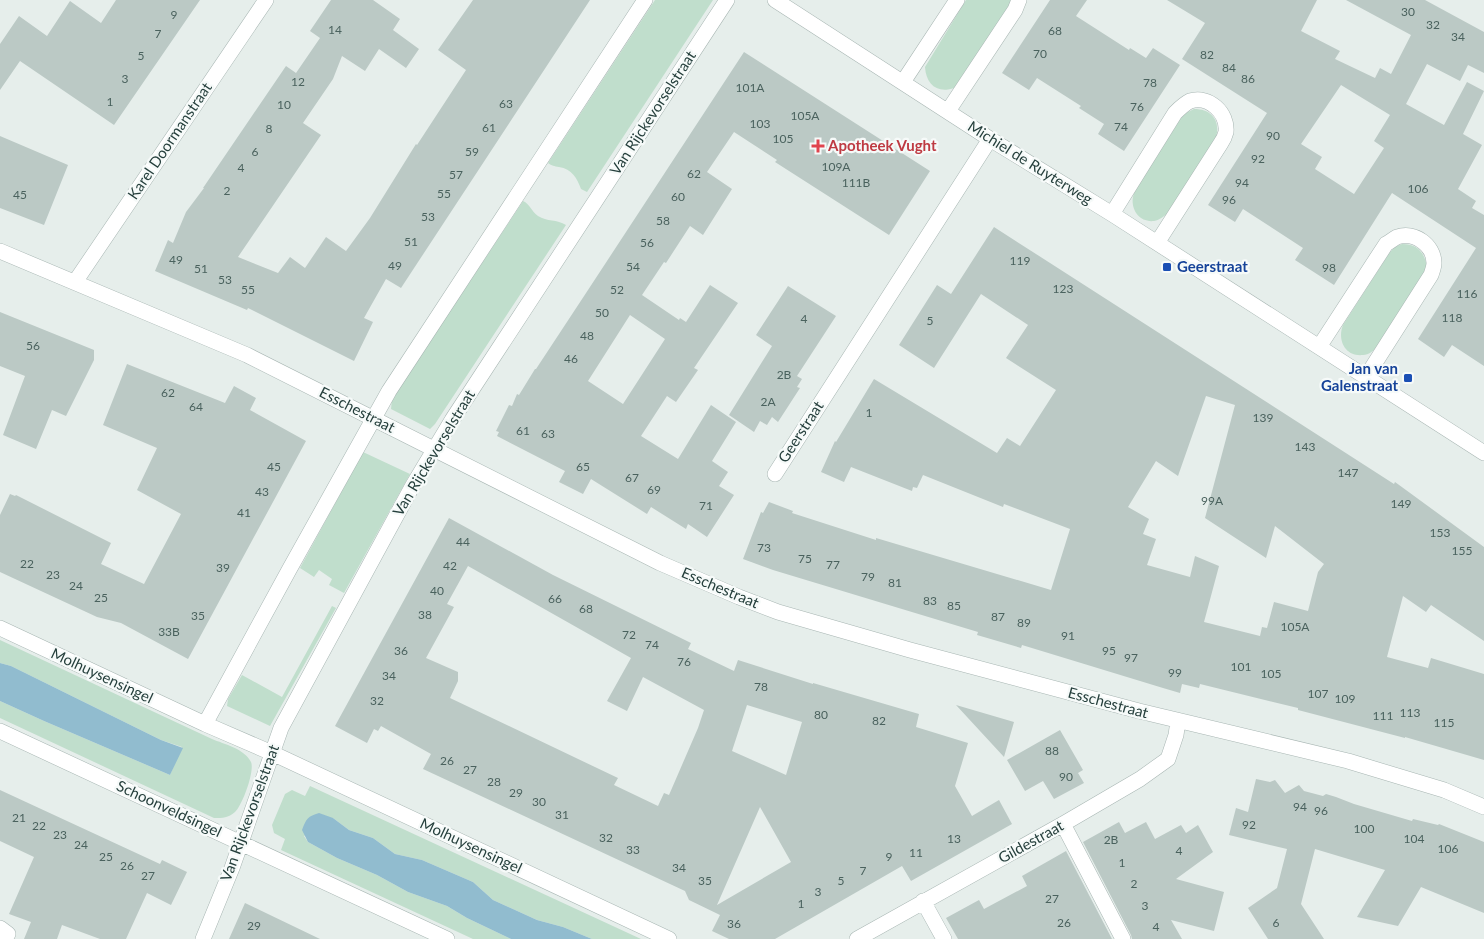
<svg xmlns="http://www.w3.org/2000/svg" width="1484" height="939" font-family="Lato,sans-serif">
  <rect width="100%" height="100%" fill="#e6eeeb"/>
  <path fill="#c0decc" d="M655,0H713L587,192L581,189C577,178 572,169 559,167C554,166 552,166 548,163Z
    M966,0H1011L1012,2L954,88C937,94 926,84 925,67Z
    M1194,109C1215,109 1222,125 1214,143L1168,213C1164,216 1160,220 1154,221C1137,223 1128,205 1135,191L1181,118L1186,113Z
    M523,201C530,204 531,211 538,216C547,222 557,219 566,225L435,424L430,429L391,409L392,399Z
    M1402,244C1418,244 1425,253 1427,268L1377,347C1373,351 1369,355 1363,355C1345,357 1337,340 1343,325L1390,252L1395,247Z
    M363,452L410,474L344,593L329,585L332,579L319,570L314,577L300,568Z
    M332,606L336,608L270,726L227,706L228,699L242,675L282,697Z
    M0,640L212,739C224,744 245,749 251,762C255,771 242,806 235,812C228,818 223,818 214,818L0,718V701L44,721L170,775L182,747L161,740L11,666L0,663Z
    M310,786L641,939H592L563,927L537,920L493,900L473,882L422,860L395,854L373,838L349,830L333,818L304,836L308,842L337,858L377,875L408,892L447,906L467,918L511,939H473L281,850L285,839L274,833L272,825L285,794L292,790L305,796Z"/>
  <path fill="#91bccf" d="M0,663L11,666L161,740L183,748L170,775L44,721L0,701Z
    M319,813L333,818L349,830L373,838L395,854L422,860L473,882L493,900L537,920L563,927L592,939H511L467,918L447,906L408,892L377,875L337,858L308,842L302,830C306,819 308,816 319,813Z"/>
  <path fill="#bbc9c5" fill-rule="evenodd" d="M116,0H200L114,125L20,61L0,90V44L19,16L47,36L70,1L101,23Z
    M331,0H373L400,19L393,30L419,49L406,68L379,49L365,71L342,56L333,79L303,123L321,135L238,257L278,273L290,257L305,268L326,237L346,251L370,218L416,144L417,145L466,70L438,50L473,0H590L401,288L386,279L364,318L373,322L354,361L248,308L247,310L155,271L168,240L173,243L186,212L204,188H203L286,66L296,73L320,38L310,31Z
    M1050,0H1087L1076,16L1129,50L1130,48L1146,58L1153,48L1180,65L1124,151L1098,134L1104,124L1079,108L1081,106L1037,78L1029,90L1002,73Z
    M1167,0H1317L1301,31L1340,51L1335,59L1375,78L1380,68L1391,74L1411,35L1346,0H1425L1484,32V73L1468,65L1460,81L1427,64L1406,104L1444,125L1467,82L1484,91L1463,134L1482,145L1458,189L1476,201L1472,208L1484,215V366L1452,345L1444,357L1418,339L1476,248L1392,193L1334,285L1295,260L1303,248L1243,209L1235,222L1208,205L1267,113L1182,59L1205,23ZM1341,85L1390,115L1374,141L1384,148L1354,194L1315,169L1322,157L1301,144Z
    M744,52L930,171L889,235L775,162L777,160L734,132L707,172L732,189L703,235L690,226L666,263L664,262L642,295L679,320L680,318L686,322L710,285L738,303L694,368L698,370L676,402L667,396L641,436L678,459L711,405L736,422L712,461L728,472L719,486L734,495L707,537L688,524L686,529L651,507L647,514L591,479L583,494L559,482L565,471L497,436L499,432L496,431L509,405L512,406L517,394L519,395L535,369H536L588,290ZM630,315L665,339L623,404L588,381Z
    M0,136L68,165L44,225L0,208Z
    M994,227L1394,484L1395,482L1484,547V641L1431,605L1426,612L1403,596L1387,657L1428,668L1431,658L1484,674V760L1405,737V738L1298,710V708L1200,684L1199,688L1182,684L1180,693L1163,688L1022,645L1021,648L977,635L978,632L773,570L743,559L761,512L763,513L769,502L793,511L792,513L876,540V538L1051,590L1070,529L1004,504L1003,507L923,475L917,488L913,487L912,491L851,467L844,482L821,472L835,441L836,442L874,379L997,453L1007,438L1020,446L1056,390L1006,358L1028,325L981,294L934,368L899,345L937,285L951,294ZM1206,396L1235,405L1205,518L1266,558L1275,526L1324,564L1318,572L1308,611L1274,602L1267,628L1262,627L1260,636L1204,622L1219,566L1195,556L1190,577L1147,565L1156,539L1143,534L1149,519L1128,507L1156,461L1178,476Z
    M788,286L836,316L797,376L802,379L797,387L800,388L778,422L772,417L767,425L760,421L754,432L729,415L772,346L756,335Z
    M0,312L94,350V360L66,416L52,410L36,449L3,435L25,376L0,366Z
    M127,364L225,403L234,386L256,398L250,410L306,441L188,659L121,623L97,617L0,572V515L10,494L15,496L16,495L111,543L101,564L144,584L181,514L137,490L157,448L103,425Z
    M449,518L553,575L691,643L688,649L734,671L738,660L813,684V683L919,714L916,727L968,743L955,786L972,816L999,800L1012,824L911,881L902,866L775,939H729L712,931L720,915L689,900L685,891L423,769L431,754L381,726L378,731L374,729L367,743L335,726ZM468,566L631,658L607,701L627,711L643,677L704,710L698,728L669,795L664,793L658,806L614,785L618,778L450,698L458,681V672L426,658L454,607L447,604ZM747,705L802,722L786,775L732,751ZM760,807L791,862L717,905Z
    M956,705L1014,722L1004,757Z
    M1060,730L1083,770L1078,773L1084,783L1054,799L1043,781L1025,791L1007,760Z
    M1256,779L1270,782L1275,780L1285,793L1299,785L1304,791L1323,796L1326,794L1336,797L1354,804L1412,821L1413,819L1438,825L1439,824L1484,842V913L1421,887L1398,926L1357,917L1385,870L1315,849L1301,904L1324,939H1268L1248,908L1277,888L1287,849L1229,835L1236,808L1248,812Z
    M0,790L160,864L162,860L187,872L171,905L147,893L126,939H100L62,925L57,939H24L31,922L9,914L34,857L0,841Z
    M1119,822L1125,833L1146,822L1155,839L1181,825L1186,833L1198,825L1213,852L1176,879L1224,892L1214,931L1171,920L1182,939H1132L1131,935L1083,842Z
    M1066,851L1112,939H958L946,918L979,900L984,909L1027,886L1022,876Z
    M245,903L268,914L320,939H229Z"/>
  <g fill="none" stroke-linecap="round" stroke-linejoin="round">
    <g stroke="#a8b6b3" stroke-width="16">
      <path id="minor" d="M775,0L990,139L1112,214L1484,453
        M903,82L957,0
        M948,111L1015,10L1019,0
        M1112,214L1175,113C1180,108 1184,104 1190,101C1209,95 1228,113 1226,132C1225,136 1223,140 1221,143L1157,243
        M0,251L247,355L660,563L739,597L778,612L910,650L1139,711L1348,761L1444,790L1484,807
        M75,282L266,0
        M1319,347L1386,244C1390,242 1393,239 1397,237C1414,231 1434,245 1434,263C1434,267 1432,272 1431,275L1366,377
        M775,474L990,139
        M0,628L205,724L272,753L669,939
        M205,724L289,570L389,391L645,0
        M0,731L447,939
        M1063,824L1123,939
        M923,901L944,939
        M0,928L8,934L5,939
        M203,939L232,868L281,728L413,485L452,420L727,0
        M857,939L1063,824L1140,779L1168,759L1176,735L1178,721"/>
    </g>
    <use href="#minor" stroke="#fff" stroke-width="15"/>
  </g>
  <path fill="#e0444e" stroke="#f6faf9" stroke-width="2" d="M815.5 138.5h5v5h5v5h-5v5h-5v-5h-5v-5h5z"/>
  <g fill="#1a4fb4" stroke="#f6faf9" stroke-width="2">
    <rect x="1162" y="262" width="10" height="10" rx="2.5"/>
    <rect x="1403" y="373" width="10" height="10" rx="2.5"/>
  </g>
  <g text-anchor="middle" stroke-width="4.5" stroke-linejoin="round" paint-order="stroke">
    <g font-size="12" fill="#4a625e">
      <text x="1408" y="16">30</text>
      <text x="174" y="19">9</text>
      <text x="1433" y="29">32</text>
      <text x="335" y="34">14</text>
      <text x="1055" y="35">68</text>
      <text x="158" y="38">7</text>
      <text x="1458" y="41">34</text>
      <text x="1040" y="58">70</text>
      <text x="1207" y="59">82</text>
      <text x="141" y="60">5</text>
      <text x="1229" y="72">84</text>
      <text x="125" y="83">3</text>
      <text x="1248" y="83">86</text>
      <text x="298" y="86">12</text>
      <text x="1150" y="87">78</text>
      <text x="750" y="92">101A</text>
      <text x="110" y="106">1</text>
      <text x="506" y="108">63</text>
      <text x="284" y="109">10</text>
      <text x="1137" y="111">76</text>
      <text x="805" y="120">105A</text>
      <text x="760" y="128">103</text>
      <text x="1121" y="131">74</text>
      <text x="489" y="132">61</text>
      <text x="269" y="133">8</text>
      <text x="1273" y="140">90</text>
      <text x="783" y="143">105</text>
      <text x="255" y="156">6</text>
      <text x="472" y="156">59</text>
      <text x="1258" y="163">92</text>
      <text x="836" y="171">109A</text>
      <text x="241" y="172">4</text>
      <text x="694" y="178">62</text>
      <text x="456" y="179">57</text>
      <text x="856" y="187">111B</text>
      <text x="1242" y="187">94</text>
      <text x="1418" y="193">106</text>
      <text x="227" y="195">2</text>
      <text x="444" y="198">55</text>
      <text x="20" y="199">45</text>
      <text x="678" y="201">60</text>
      <text x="1229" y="204">96</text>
      <text x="428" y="221">53</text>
      <text x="663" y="225">58</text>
      <text x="411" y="246">51</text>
      <text x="647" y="247">56</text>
      <text x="176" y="264">49</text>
      <text x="1020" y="265">119</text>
      <text x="395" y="270">49</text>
      <text x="633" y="271">54</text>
      <text x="1329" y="272">98</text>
      <text x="201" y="273">51</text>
      <text x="225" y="284">53</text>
      <text x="1063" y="293">123</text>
      <text x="248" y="294">55</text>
      <text x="617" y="294">52</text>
      <text x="1467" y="298">116</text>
      <text x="602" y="317">50</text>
      <text x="1452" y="322">118</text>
      <text x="804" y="323">4</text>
      <text x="930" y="325">5</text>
      <text x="587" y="340">48</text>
      <text x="33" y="350">56</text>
      <text x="571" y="363">46</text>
      <text x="784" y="379">2B</text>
      <text x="168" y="397">62</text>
      <text x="768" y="406">2A</text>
      <text x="196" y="411">64</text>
      <text x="869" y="417">1</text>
      <text x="1263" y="422">139</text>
      <text x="523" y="435">61</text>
      <text x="548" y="438">63</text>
      <text x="1305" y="451">143</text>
      <text x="274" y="471">45</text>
      <text x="583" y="471">65</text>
      <text x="1348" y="477">147</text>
      <text x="632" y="482">67</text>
      <text x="654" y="494">69</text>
      <text x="262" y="496">43</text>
      <text x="1212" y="505">99A</text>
      <text x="1401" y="508">149</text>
      <text x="706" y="510">71</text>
      <text x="244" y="517">41</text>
      <text x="1440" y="537">153</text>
      <text x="463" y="546">44</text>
      <text x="764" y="552">73</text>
      <text x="1462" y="555">155</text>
      <text x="805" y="563">75</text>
      <text x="27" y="568">22</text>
      <text x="833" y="569">77</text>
      <text x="450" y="570">42</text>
      <text x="223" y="572">39</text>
      <text x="53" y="579">23</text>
      <text x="868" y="581">79</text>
      <text x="895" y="587">81</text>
      <text x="76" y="590">24</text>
      <text x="437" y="595">40</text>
      <text x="101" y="602">25</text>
      <text x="555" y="603">66</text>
      <text x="930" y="605">83</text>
      <text x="954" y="610">85</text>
      <text x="586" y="613">68</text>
      <text x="425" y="619">38</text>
      <text x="198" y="620">35</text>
      <text x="998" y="621">87</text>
      <text x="1024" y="627">89</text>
      <text x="1295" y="631">105A</text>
      <text x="169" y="636">33B</text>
      <text x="629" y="639">72</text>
      <text x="1068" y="640">91</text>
      <text x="652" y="649">74</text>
      <text x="401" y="655">36</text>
      <text x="1109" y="655">95</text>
      <text x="1131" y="662">97</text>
      <text x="684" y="666">76</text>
      <text x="1241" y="671">101</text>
      <text x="1175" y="677">99</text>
      <text x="1271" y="678">105</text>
      <text x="389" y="680">34</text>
      <text x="761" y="691">78</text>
      <text x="1318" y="698">107</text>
      <text x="1345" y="703">109</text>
      <text x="377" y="705">32</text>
      <text x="1410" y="717">113</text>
      <text x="821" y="719">80</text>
      <text x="1383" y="720">111</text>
      <text x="879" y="725">82</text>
      <text x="1444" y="727">115</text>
      <text x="1052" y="755">88</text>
      <text x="447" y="765">26</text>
      <text x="470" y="774">27</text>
      <text x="1066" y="781">90</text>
      <text x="494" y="786">28</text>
      <text x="516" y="797">29</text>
      <text x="539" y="806">30</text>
      <text x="1300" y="811">94</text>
      <text x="1321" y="815">96</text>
      <text x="562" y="819">31</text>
      <text x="19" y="822">21</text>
      <text x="1249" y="829">92</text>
      <text x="39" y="830">22</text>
      <text x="1364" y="833">100</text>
      <text x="60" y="839">23</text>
      <text x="606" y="842">32</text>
      <text x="954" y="843">13</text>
      <text x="1414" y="843">104</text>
      <text x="1111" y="844">2B</text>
      <text x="81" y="849">24</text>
      <text x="1448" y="853">106</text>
      <text x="633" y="854">33</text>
      <text x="1179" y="855">4</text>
      <text x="916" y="857">11</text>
      <text x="106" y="861">25</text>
      <text x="889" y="861">9</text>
      <text x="1122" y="867">1</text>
      <text x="127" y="870">26</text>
      <text x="679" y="872">34</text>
      <text x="863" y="875">7</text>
      <text x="148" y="880">27</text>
      <text x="705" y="885">35</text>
      <text x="841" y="885">5</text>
      <text x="1134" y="888">2</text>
      <text x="818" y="896">3</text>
      <text x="1052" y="903">27</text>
      <text x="801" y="908">1</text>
      <text x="1145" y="910">3</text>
      <text x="1064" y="927">26</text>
      <text x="1276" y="927">6</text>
      <text x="734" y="928">36</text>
      <text x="254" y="930">29</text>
      <text x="1156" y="931">4</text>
    </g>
    <g font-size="15" fill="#253f3c" stroke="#f6faf9">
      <text transform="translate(653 113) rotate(-57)" y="5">Van Rijckevorselstraat</text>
      <text transform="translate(170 141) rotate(-56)" y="5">Karel Doormanstraat</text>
      <text transform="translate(1030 163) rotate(32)" y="5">Michiel de Ruyterweg</text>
      <text transform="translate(357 410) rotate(27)" y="5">Esschestraat</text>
      <text transform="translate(801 432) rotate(-57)" y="5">Geerstraat</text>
      <text transform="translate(434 453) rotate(-59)" y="5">Van Rijckevorselstraat</text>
      <text transform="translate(720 588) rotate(23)" y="5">Esschestraat</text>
      <text transform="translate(102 676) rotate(25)" y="5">Molhuysensingel</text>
      <text transform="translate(1108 703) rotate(15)" y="5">Esschestraat</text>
      <text transform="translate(169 809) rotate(25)" y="5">Schoonveldsingel</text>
      <text transform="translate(250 813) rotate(-70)" y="5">Van Rijckevorselstraat</text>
      <text transform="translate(1031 842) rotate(-29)" y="5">Gildestraat</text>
      <text transform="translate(471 846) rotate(25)" y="5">Molhuysensingel</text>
    </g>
    <g font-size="15" font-weight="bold" fill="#be3a42" stroke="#f6faf9" text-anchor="start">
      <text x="828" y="151">Apotheek Vught</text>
    </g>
    <g font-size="15" font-weight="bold" fill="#164399" stroke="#f6faf9" text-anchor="start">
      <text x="1177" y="272">Geerstraat</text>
      <text x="1398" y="374" text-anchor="end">Jan van<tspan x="1398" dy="17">Galenstraat</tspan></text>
    </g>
  </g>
</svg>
